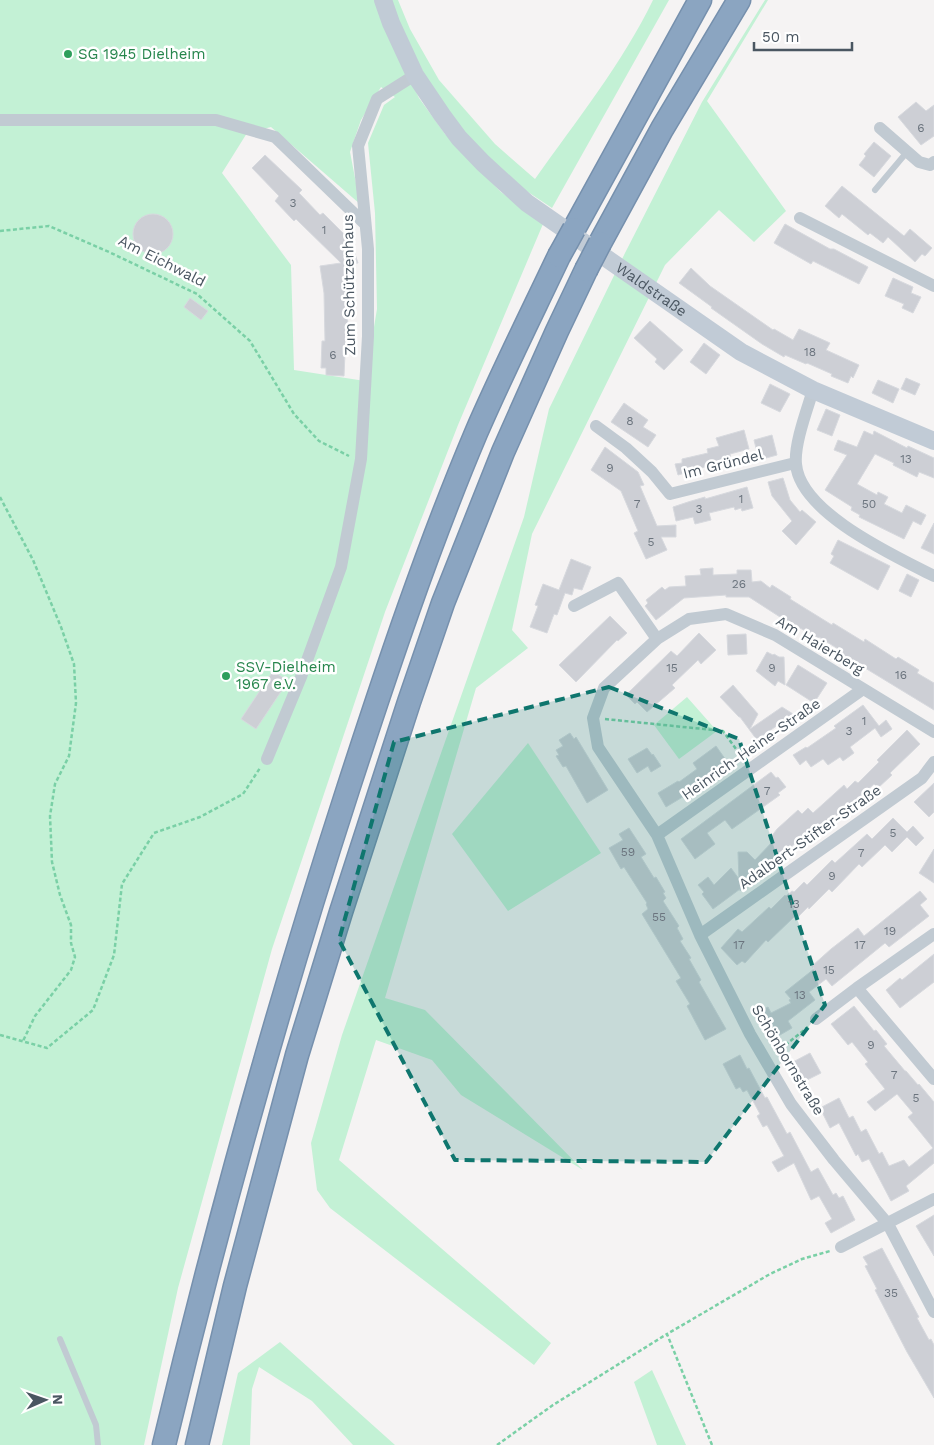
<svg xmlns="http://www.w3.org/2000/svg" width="934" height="1445" font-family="'Work Sans',sans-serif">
  <rect width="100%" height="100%" fill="#f5f3f3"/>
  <path fill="#c3f1d5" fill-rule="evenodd" d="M0,0H377L387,31L419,98L445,134L501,192L543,224L458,425L385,612L272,949L178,1288L144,1445H0ZM381,87L395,97L384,105L368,143L375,213L377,309L365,381L294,370L291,265L222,173L247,133L271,127L360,204L350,152L361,120Z
    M391,0H398L410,29L439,80L495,144L535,179C576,121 622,64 653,0H669L552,208L510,180L448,116L406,42Z
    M765,0H768L707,101L786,211L754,242L719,210L665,265L532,534L512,630L528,648L476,688L385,998L425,1010L583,1170L461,1095L432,1060L376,1040L339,1160L551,1343L534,1365L330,1208L317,1190L311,1143L342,1035L524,517L549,409L625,253L702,102Z
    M687,697L717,731L679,759L654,725Z
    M528,743L601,853L508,911L452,834Z
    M280,1342L395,1445H353L312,1401L259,1367L252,1389L250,1445H222L238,1373Z
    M652,1370L686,1445H657L634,1382Z"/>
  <path fill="#cdcfd5" stroke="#d7d9de" d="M916,102L926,111L934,105V136L921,145L898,117Z
    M874,142L891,156L874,177L859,165L866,156L864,154Z
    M265,155L302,190L299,193L320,215L323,213L347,237L353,248L358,263L346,264L349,288H346L348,329H346L344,376L326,375V368H321L322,341H325L324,293L320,266L341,263L296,219L294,221L275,201L279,196L252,168Z
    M842,186L904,236L910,229L932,248L925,256L922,254L915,262L888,237L883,243L870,233L868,235L842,214L839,218L825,206Z
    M133 234a20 20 0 1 1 40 0a20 20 0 1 1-40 0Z
    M785,224L830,249H834L868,267L859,284L813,261L811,264L774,243Z
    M691,268L710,286L773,330L774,329L793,340L799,329L830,343L826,350L859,365L853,378L851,376L848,383L831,376L832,374L807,363L806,364L785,355L784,357L762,344L711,308L712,307L679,283Z
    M893,278L913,287L911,293L921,297L913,313L902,308L904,304L885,296Z
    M190,298L208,311L201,320L184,307Z
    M650,321L683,350L664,370L655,362L657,359L634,338Z
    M704,343L720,355L706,374L690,362Z
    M906,378L920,384L915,395L901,389Z
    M878,380L899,389L893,403L872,393Z
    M770,384L790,394L780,412L761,403Z
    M624,403L648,420L643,427L656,435L648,447L611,422Z
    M826,409L840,415L832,436L817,430Z
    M744,430L749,449L730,454L731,460L701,468L702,473L686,477L685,473L678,475L675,464L682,463V459L708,453L707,449L719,446L716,438Z
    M864,431L873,435L874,431L907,448L908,446L934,458V478L919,472L917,477L893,465L894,463L875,454L857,484L877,495L878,492L888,497L884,504L902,513L906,505L926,515L921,525L913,521L904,539L859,517L860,515L851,510L852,507L825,490L847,455L834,450L838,440L857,447Z
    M772,435L777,455L759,460L754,440Z
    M605,447L638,472L644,485L640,486L657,526L676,525V537H661L667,550L646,559L634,533L638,531L621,491L591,470Z
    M783,478L790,500L800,512L802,510L816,522L796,545L782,531L792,521L772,496L768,482Z
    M747,487L753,508L742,511L741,508L735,510L734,507L709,513L711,520L695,524L693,517L676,521L673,507L688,502L705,497V499Z
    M934,523V554L921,548Z
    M838,540L890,566L878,590L830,563L834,556L831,554Z
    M571,559L591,567L582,590L574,588L572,595L565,593L557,615L554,614L547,633L530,627L538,606L535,605L543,584L559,590Z
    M713,568V575L737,574V570H751L752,582L761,581L770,588L772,585L791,597L790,599L832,625L833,623L864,642L865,639L896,659L898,657L919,670L917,673L934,683V710L842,654L843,652L819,637L818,638L780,617L749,597H726V595L684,598L656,620L645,606L648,603L646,600L662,587L665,590L669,587L686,586L685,576L701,575L700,569Z
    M907,574L919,580L911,597L899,591Z
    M610,616L627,633L618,641L617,640L576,682L559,665Z
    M699,633L716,650L701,664L698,660L672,685L675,688L647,712L637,702L635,704L626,695L671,651L677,656Z
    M746,634L747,654L728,655L727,635Z
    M767,652L773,655L774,654L779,657H784L785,685L778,681L775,686L756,671Z
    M798,665L827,683L814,703L786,685Z
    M273,671L288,681L256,729L241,719Z
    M733,685L758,714L750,729L782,707L793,714L757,740L740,717H739L720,697Z
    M863,705L879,726L886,720L892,729L881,737L875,728L850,747L854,753L843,761L840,757L828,765L823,759L811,767L806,760L800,765L793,755L806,747L807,748L836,728L834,726Z
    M907,730L920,744L890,773L892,775L878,788L874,784L838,817L835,814L806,841L802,837L759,877H755L740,891V889L713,909L702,894L704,892L698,885L708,877L714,885L731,868L739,879L738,852H747L755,860L774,840L771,837L777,829L798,810L802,814L808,808L813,813L844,785L847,789L855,781L858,783L879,762L877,760Z
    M570,733L574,739L576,737L608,790L587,803L566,766L563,767L556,756L559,755L556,750L563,746L559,740Z
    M716,746L728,763L685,793L686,795L666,807L658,793L678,781L679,782L697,769L693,763Z
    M647,748L652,755L653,754L661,766L651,772L648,766L637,773L628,759Z
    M771,772L776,778L778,777L786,787L778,793L780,795L732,829L725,820L707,833L715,844L695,859L681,839Z
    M934,783V812L929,817L914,802Z
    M893,818L907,832L913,826L924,838L916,846L907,837L892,852L885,845L862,867L859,864L832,892L829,889L809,909L808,907L797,918L795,916L768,942L766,940L745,963L742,961L737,965L721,948L738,929L742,932L769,907L771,909L785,895L786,896L792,891L794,892L804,882L807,885L832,860L835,863L867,834L872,839Z
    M629,828L646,854L641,857L654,878L656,877L665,892L663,893L666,898L663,901L679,926L677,928L683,939L680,941L691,958L689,959L701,980L699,982L726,1029L705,1040L687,1006L690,1004L676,981L681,978L642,914L648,909L646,904L647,903L624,867L621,869L609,848L623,840L619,834Z
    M934,849V883L919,873Z
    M920,891L927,899L920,905L929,916L889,947L885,943L832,986L826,979L809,992L815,1000L788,1021L792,1028L773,1039L758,1012L768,1007L771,1013L791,1003L789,1000L791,999L785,992L814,969L812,966L831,949L858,928L864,936Z
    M934,954V982L900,1008L886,990L900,978L902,980Z
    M854,1006L874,1031L876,1030L887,1044L884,1046L905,1071H906L918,1085L919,1084L934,1102V1163L906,1186L909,1191L891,1201L869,1159L862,1162L858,1154L856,1156L839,1123L830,1128L820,1108L839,1098L849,1118L853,1116L861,1132L866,1129L879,1154L882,1152L889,1166L904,1160L909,1167L933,1148L908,1117L913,1113L897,1094L875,1111L867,1102L885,1089L865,1064L868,1062L852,1042L848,1045L831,1024Z
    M810,1053L821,1073L801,1083L791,1063Z
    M740,1055L747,1069L749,1068L765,1098L767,1097L787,1134L790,1132L811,1172L818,1168L833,1195L836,1193L839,1198L843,1196L855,1220L831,1233L825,1223L832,1219L819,1196L811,1200L794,1163L778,1172L772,1162L784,1156L767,1125L763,1127L757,1116L760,1114L747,1090L743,1092L740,1087L736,1089L723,1064Z
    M934,1215V1256L916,1226Z
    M882,1248L919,1317L917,1318L929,1340L931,1339L934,1345V1398L907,1352L875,1290L877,1289L865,1266L868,1265L863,1257Z"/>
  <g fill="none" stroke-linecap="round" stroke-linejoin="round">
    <g stroke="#7690ad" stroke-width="25">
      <path id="highway" d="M574,229L700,0
        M600,243L662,129L739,0
        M164,1445C217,1224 278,1005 348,789C387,669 427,549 476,433C502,373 531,315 559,256
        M197,1445L235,1286L297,1055L341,912L409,702L443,603L503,452L557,331L586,270"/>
    </g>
    <path stroke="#7ad0a6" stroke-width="2.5" stroke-dasharray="4 2.5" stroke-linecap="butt" d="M0,231L49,226L109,252L197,294L250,341L294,414L319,441L349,456
      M0,497L33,560L61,627L74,664L76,703L69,756L55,784L50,816L52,862L60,895L71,925V943L75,957L71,970L35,1016L23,1041
      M605,719L723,731L744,760
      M0,1035L47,1048L93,1010L114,955L122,884L154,833L200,817L243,794L260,768
      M775,1053L808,1027
      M497,1445L553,1405L667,1334
      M712,1445L667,1334L770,1274L802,1259L830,1251"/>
    <path stroke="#c1cad2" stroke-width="6" d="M875,190L907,152
      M60,1339L96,1425L98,1445"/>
    <path stroke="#c1cad2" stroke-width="12" d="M0,120H216L275,137L365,224
      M880,128L919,162L930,165L934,162
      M800,218L934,286
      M813,390C807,410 794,444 796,464C800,513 895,556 934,576
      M596,426L626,448L652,472L670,494L795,463
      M574,606L618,583L657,639
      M934,732L775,635L726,614L689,619L657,639L604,688L593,718L598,747L657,835L700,935L750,1034L791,1104L834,1160L888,1224L934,1312
      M267,759L301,677L341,567L361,459L368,336V249L358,146L377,99L415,75
      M657,835L863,689
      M700,935L922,778L934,762
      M857,988L934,934
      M816,1019L857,988L934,1079
      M841,1247L934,1199"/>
    <path stroke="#c1cbd6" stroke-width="18" id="s1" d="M383,0L391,23L415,75L442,115L459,138L483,163L527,203L741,352L813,390L934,441"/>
    <use href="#highway" stroke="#8ba5c1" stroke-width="22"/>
    <g stroke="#7690ad" stroke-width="25" stroke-linecap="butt">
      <path id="highway-bridge" d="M559,256L574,229
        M586,270L600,243"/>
    </g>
    <use href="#highway-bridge" stroke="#8ba5c1" stroke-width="22"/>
  </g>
  <path fill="#0f766e" fill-opacity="0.2" stroke="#0f766e" stroke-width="4" stroke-dasharray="10 6" stroke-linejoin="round" d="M609,687L739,739L825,1005L706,1162L455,1160L339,940L394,742Z"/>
  <g fill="#2e9e5b" stroke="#fff" stroke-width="2">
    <circle cx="68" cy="54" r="5"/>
    <circle cx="226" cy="676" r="5"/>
  </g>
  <g text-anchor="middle" stroke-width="5" stroke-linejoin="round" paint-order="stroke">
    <g font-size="12" fill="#6b747e">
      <text x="921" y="132">6</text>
      <text x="293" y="207">3</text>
      <text x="324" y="234">1</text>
      <text x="810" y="356">18</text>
      <text x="333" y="359">6</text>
      <text x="630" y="425">8</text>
      <text x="906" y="463">13</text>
      <text x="610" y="472">9</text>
      <text x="741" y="503">1</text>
      <text x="637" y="508">7</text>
      <text x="869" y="508">50</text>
      <text x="699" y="513">3</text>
      <text x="651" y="546">5</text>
      <text x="739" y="588">26</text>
      <text x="672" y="672">15</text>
      <text x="772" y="672">9</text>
      <text x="901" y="679">16</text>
      <text x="864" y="725">1</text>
      <text x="849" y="735">3</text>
      <text x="767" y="795">7</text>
      <text x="893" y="837">5</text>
      <text x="628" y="856">59</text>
      <text x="861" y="857">7</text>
      <text x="832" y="880">9</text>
      <text x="794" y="908">13</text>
      <text x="659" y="921">55</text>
      <text x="890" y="935">19</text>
      <text x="739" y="949">17</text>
      <text x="860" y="949">17</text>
      <text x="829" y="974">15</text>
      <text x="800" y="999">13</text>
      <text x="871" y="1049">9</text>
      <text x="894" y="1079">7</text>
      <text x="916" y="1102">5</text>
      <text x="891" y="1297">35</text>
    </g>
    <g font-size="15" fill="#27864d" stroke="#fff" text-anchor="start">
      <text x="78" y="59">SG 1945 Dielheim</text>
      <text x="236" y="672">SSV-Dielheim<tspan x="236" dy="17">1967 e.V.</tspan></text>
    </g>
    <g font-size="15" fill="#4a5661" stroke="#fff">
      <text transform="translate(162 261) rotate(27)" y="5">Am Eichwald</text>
      <text transform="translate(349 285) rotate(-91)" y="5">Zum Schützenhaus</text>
      <text dy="5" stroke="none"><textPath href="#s1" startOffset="404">Waldstraße</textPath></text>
      <text transform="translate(723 464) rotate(-14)" y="5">Im Gründel</text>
      <text transform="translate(820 645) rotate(31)" y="5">Am Haierberg</text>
      <text transform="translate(751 749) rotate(-35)" y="5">Heinrich-Heine-Straße</text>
      <text transform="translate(810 837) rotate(-35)" y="5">Adalbert-Stifter-Straße</text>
      <text transform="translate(788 1060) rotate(59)" y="5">Schönbornstraße</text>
    </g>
  </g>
  <g transform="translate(45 1400) rotate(88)" stroke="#ffffff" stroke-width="4" paint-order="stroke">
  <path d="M0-4L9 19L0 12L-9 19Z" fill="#4a5661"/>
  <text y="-8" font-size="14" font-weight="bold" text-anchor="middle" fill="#4a5661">N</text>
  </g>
  <path d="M754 42v8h98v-8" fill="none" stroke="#4a5661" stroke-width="2.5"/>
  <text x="762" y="42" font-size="15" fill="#4a5661" stroke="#ffffff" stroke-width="4" paint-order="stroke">50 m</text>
</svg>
